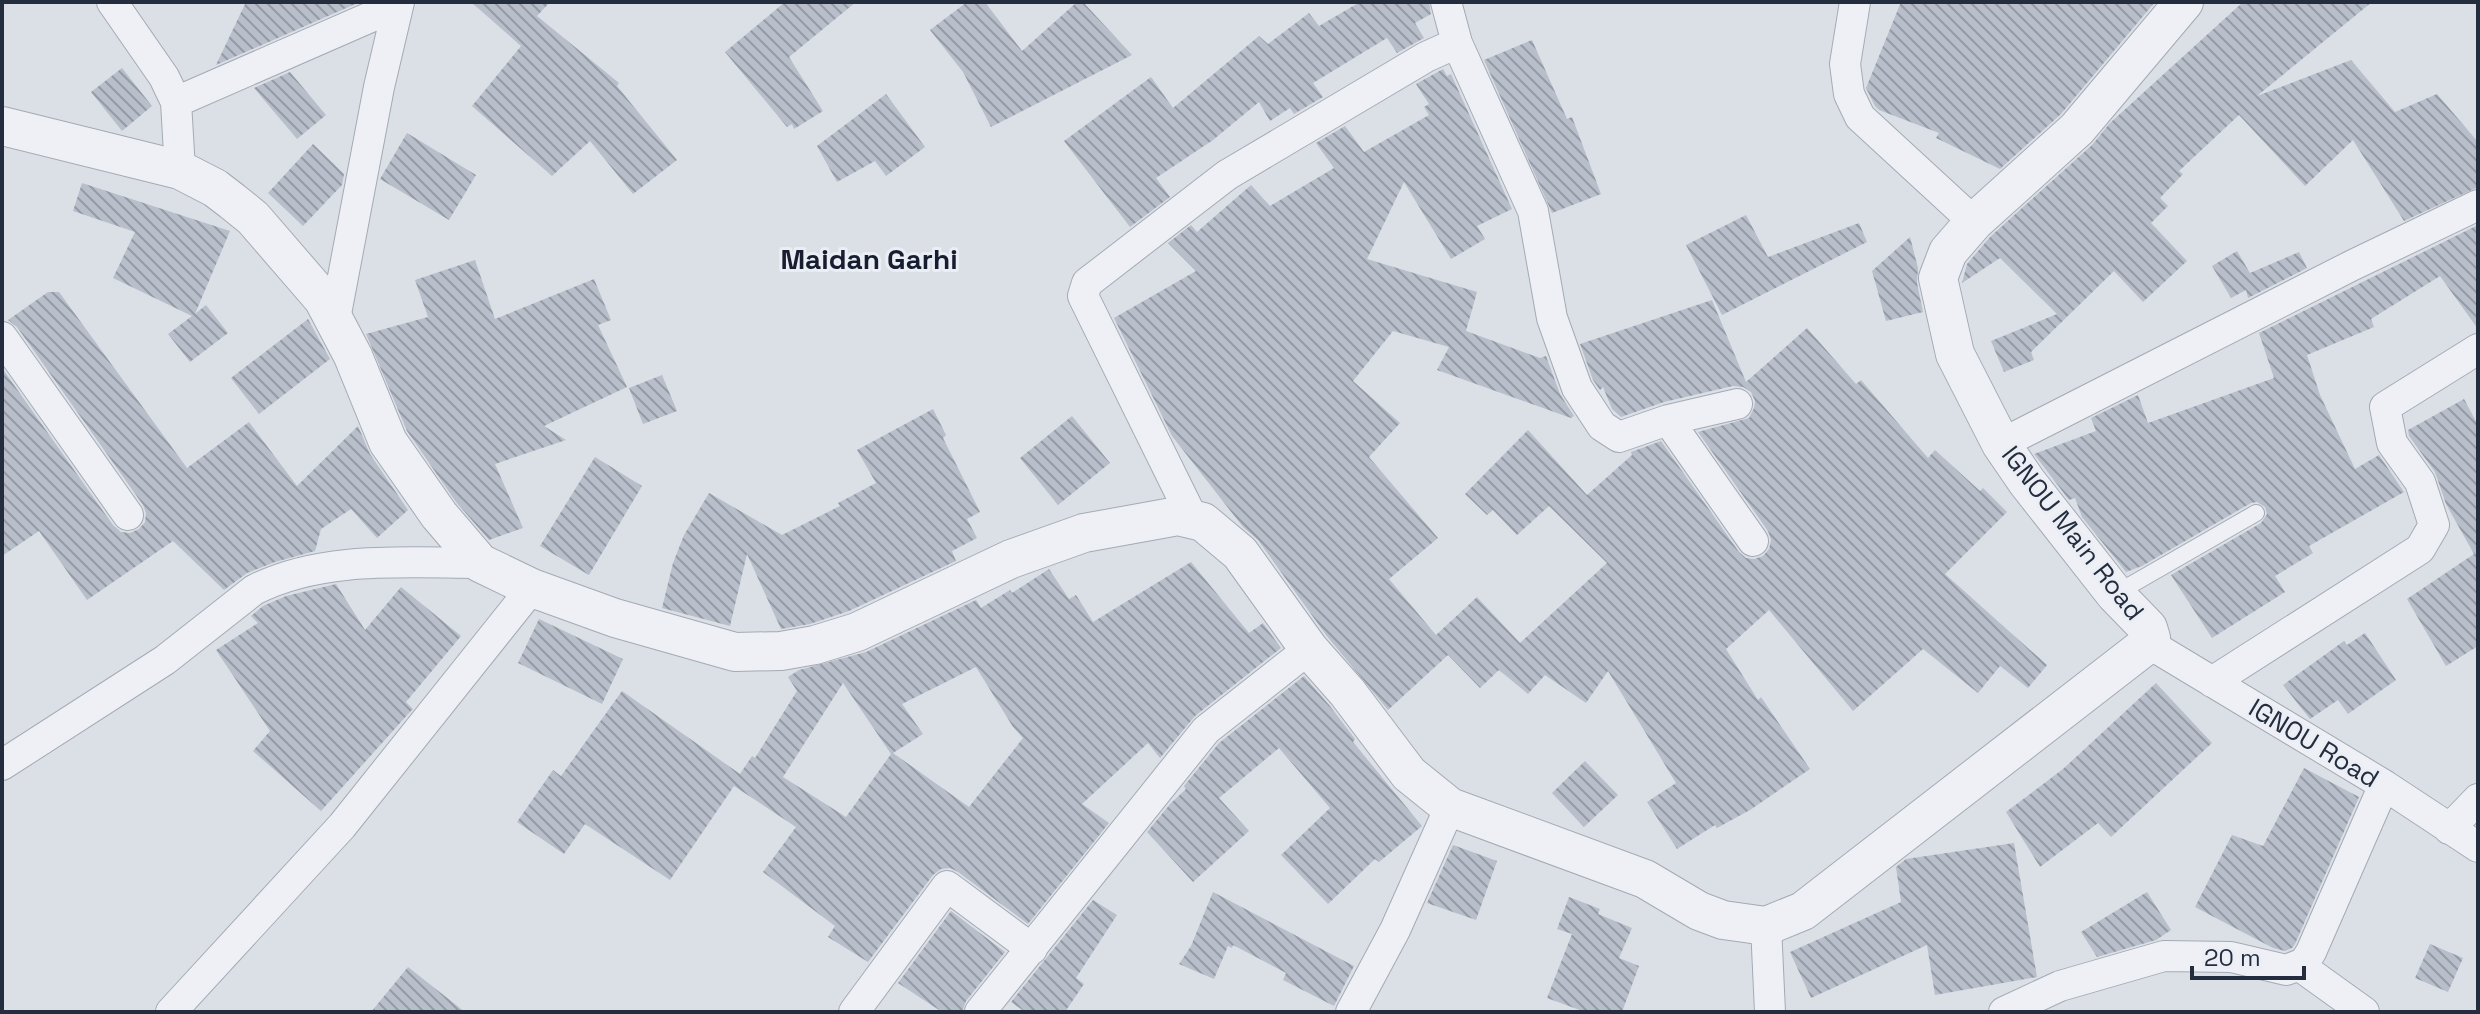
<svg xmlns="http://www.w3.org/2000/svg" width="2480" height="1014" font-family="'Space Grotesk',sans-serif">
  <defs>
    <pattern id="building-back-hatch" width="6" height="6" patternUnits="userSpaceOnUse" patternTransform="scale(2)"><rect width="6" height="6" fill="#b8beca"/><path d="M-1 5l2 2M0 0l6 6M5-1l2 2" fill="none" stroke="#959ba5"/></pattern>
  </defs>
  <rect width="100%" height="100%" fill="#dbe0e7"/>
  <path fill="url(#building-back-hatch)" fill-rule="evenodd" d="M246,2H360L216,65Z
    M471,2H550L537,16L619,83L617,86L677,160L633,194L590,141L552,176L472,106L521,46Z
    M785,2H856L789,57L823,111L794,129L792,124L787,127L725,52Z
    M967,2H985L1022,51L1077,2H1083L1132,55L991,127L963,72L930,30Z
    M1360,2H1429L1431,14L1415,23L1424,38L1397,53L1387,38L1313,83L1323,97L1294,114L1290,108L1270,121L1259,102L1213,140L1156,178L1170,197L1130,227L1064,141L1151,77L1173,108L1259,36L1268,44L1309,13L1319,26Z
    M1901,2H2155L2061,114L2000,169L1936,138L1939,133L1879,110L1875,106L1866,88Z
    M2243,2H2372L2257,96L2351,60L2395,112L2437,94L2478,142V187L2404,221L2353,140L2305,186L2239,115L2179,171L2183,174L2160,198L2168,206L2151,223L2187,261L2143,302L2114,271L2031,352L2034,360L2004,372L1991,341L2057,314L2000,258L1962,283L1967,264L1990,237L2092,145L2110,123Z
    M1532,40L1567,119L1572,117L1601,194L1552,213L1484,60Z
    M122,68L152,106L122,131L91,92Z
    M1443,69L1447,76L1451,74L1512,209L1477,226L1485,239L1451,259L1404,182L1367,259L1477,292L1466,331L1540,358L1546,356L1560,394L1574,416L1571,418L1437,370L1449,347L1393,331L1353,381L1400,423L1369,457L1438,538L1389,579L1436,635L1477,597L1520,643L1607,563L1549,506L1517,535L1493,510L1487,515L1465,494L1528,430L1587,495L1632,455L1631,452L1661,441L1739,552L1746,558L1754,559L1763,556L1769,549L1771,540L1768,531L1698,432L1749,418L1754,408L1755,401L1751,392L1743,387L1733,386L1664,402L1621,417L1612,409L1603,387L1600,390L1593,380L1580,344L1712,300L1746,382L1807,328L1856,384L1861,380L1928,458L1935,450L1980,491L1983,488L2007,512L1945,574L2047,665L2028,688L2000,666L1978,693L1923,649L1853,711L1769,610L1726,649L1758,700L1761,697L1810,769L1750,810L1717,828L1715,825L1677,849L1647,802L1676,783L1608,671L1586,703L1545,675L1528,694L1499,670L1480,688L1448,655L1388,710L1326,635L1258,540L1243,527L1172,436L1114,318L1196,271L1168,243L1191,225L1197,232L1251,185L1270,206L1334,168L1316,143L1345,126L1364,152L1429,115L1424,107L1429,104L1416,84Z
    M290,72L326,115L297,139L254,88Z
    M886,94L925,147L886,176L875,161L837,182L817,146Z
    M407,133L476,175L449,220L380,179Z
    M313,144L344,174L342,185L303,226L268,193Z
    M82,183L230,231L195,314L206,305L228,333L190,362L168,334L192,316L113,278L135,232L73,211Z
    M1746,215L1768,257L1859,223L1867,242L1722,315L1686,245Z
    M2478,225V329L2440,276L2371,319L2374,327L2307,355L2320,395L2355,469L2379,455L2404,492L2309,546L2313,553L2275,576L2285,592L2212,638L2171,575L2261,523L2267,514L2265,507L2257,502L2251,503L2142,566L2126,572L2082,517L2075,498L2069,500L2034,454L2096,431L2091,418L2138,395L2148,423L2274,378L2259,333Z
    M1910,237L1918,268L1917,283L1923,312L1886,321L1872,271Z
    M2237,251L2250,273L2299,252L2307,268L2248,298L2246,290L2231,298L2212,266Z
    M475,260L495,319L594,279L611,320L598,325L627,387L544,426L566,440L495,464L523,528L489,540L456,502L407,431L366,334L428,317L415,280Z
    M48,292H59L187,468L249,422L297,486L358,426L370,454L408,510L377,538L351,509L321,529L315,551L275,562L247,573L224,590L173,541L87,600L39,531L2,556V368L113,525L121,532L130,533L139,529L145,522L146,513L143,505L17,327L8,320Z
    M308,319L330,359L259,414L231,378Z
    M662,375L677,411L643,424L629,388Z
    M2464,399L2478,425V646L2446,666L2407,599L2474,554L2446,504L2435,472L2409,436L2408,430Z
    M933,409L946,435L943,438L980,512L967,519L977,538L952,551L956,561L849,611L810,624L781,629L747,554L730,626L662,608L673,563L684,535L709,493L782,535L840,506L838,503L876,483L857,450Z
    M1072,416L1110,463L1058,505L1020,458Z
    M595,457L642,486L589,575L540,546Z
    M1191,562L1249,633L1263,623L1281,648L1195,716L1160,758L1148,743L1082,804L1109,823L1028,924L958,872L950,868L941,869L933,875L868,962L828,937L835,926L763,872L796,827L734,786L670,880L585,824L564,854L517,822L553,770L561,776L622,691L740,774L752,756L755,758L797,691L788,677L799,670L866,652L976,600L981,608L1010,590L1012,593L1049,569L1069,599L1076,595L1093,622ZM976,667L1013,727L1023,738L969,807L893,753L923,734L902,704ZM843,683L891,754L846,817L783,777Z
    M336,584L365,630L401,587L461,636L406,702L413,709L409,713L321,811L253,751L270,731L216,650L258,623L251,616L263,606L286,596Z
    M539,619L623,659L602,704L518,663Z
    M2365,633L2396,680L2348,714L2338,700L2310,719L2283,685L2344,641L2347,645Z
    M1304,676L1330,706L1355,739L1353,742L1422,826L1379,862L1375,859L1328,904L1281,855L1330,808L1279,748L1219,798L1249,831L1193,882L1147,832L1171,803L1186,789L1184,786L1219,743Z
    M2156,683L2212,743L2111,837L2098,823L2040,867L2006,812L2063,769Z
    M1585,761L1618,795L1584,827L1552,793Z
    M2304,768L2359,797L2295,944L2292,948L2285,951L2273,948L2195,907L2232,835L2263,846Z
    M2014,843L2037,977L1935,995L1927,945L1811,998L1790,952L1901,902L1896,867L1906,859Z
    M1453,845L1497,861L1476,920L1427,903Z
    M1213,892L1354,966L1334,1006L1283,980L1286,973L1233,945L1232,948L1228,946L1214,979L1179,964L1191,946Z
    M2147,892L2171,930L2156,940L2097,957L2081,932Z
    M1569,897L1600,909L1598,914L1632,928L1619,958L1639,966L1622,1012H1585L1547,998L1572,934L1557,929Z
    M1093,900L1117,915L1076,978L1084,984L1065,1012H1025L1011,1002Z
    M951,911L1005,952L966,1001L962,1012H942L898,983Z
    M2430,944L2463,958L2448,992L2415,978Z
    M408,967L465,1012H371Z"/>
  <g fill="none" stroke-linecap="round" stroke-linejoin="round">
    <g stroke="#a4aab4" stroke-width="18">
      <path id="service" d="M2115,594L2256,513"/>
    </g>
    <g stroke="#a4aab4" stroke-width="32">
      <path id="minor" d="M112,2L164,77L176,102L180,170
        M1855,2L1845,64L1849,94L1860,117L1974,222
        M1457,43L1533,211L1552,318L1577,388L1602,426L1619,437L1668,420L1737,404
        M176,102L398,5
        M335,319L379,87L399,2
        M2,337L128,515
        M1668,420L1753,541
        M2001,444L2353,265L2478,205
        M1193,519L1083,296L1087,283L1227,175L1426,57L1457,43L1446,2
        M2148,643L2384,785L2478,847
        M2212,682L2420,549L2434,525L2420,482L2392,443L2385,407L2478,349
        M2,765L165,660L254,590C322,555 407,563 480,563
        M2449,829L2478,799
        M1766,926L1770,1012
        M2300,966L2364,1012
        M171,1012L342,826L532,588
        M854,1012L947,886L1032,949
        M980,1012L1206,730L1309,649
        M1351,1012L1395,930L1450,807
        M2004,1012L2060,986L2164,956L2231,957L2286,970L2304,963L2311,952L2384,785"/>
    </g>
    <g stroke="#a4aab4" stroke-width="40">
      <path id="tertiary" d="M2,126L180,170L215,188L232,201L253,218L323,299L353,356L388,442L439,515L480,563L532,588L615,618L735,652L781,651L815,645L857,632L1011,559L1084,533L1178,516L1203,522L1240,553L1309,649L1347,692L1409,774L1450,807L1645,879L1699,911L1723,920L1766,926L1803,911L2144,647L2151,638L2148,628L2115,594L2027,482L2001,444L1955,354L1938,278L1948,252L1974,222L2077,129L2184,2"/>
    </g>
    <use href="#service" stroke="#eef0f5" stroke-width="16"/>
    <use href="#minor" stroke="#eef0f5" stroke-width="30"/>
    <use href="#tertiary" stroke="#eef0f5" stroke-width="38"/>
  </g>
  <g text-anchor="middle" stroke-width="6" stroke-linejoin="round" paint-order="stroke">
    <g font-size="26" fill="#242d3e" stroke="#ebeef5">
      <text transform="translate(2073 533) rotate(52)" y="9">IGNOU Main Road</text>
      <text transform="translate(2314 743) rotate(31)" y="9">IGNOU Road</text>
    </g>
    <g font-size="28" font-weight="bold" fill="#171e2f" stroke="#ebeef5">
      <text x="869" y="269">Maidan Garhi</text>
    </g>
  </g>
  <rect width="2480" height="1014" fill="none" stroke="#242d3e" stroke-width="8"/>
  <path d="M2192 966v12h112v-12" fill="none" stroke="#242d3e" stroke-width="4"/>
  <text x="2204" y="966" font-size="24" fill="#242d3e" stroke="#ebeef5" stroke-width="6" paint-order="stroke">20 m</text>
</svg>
